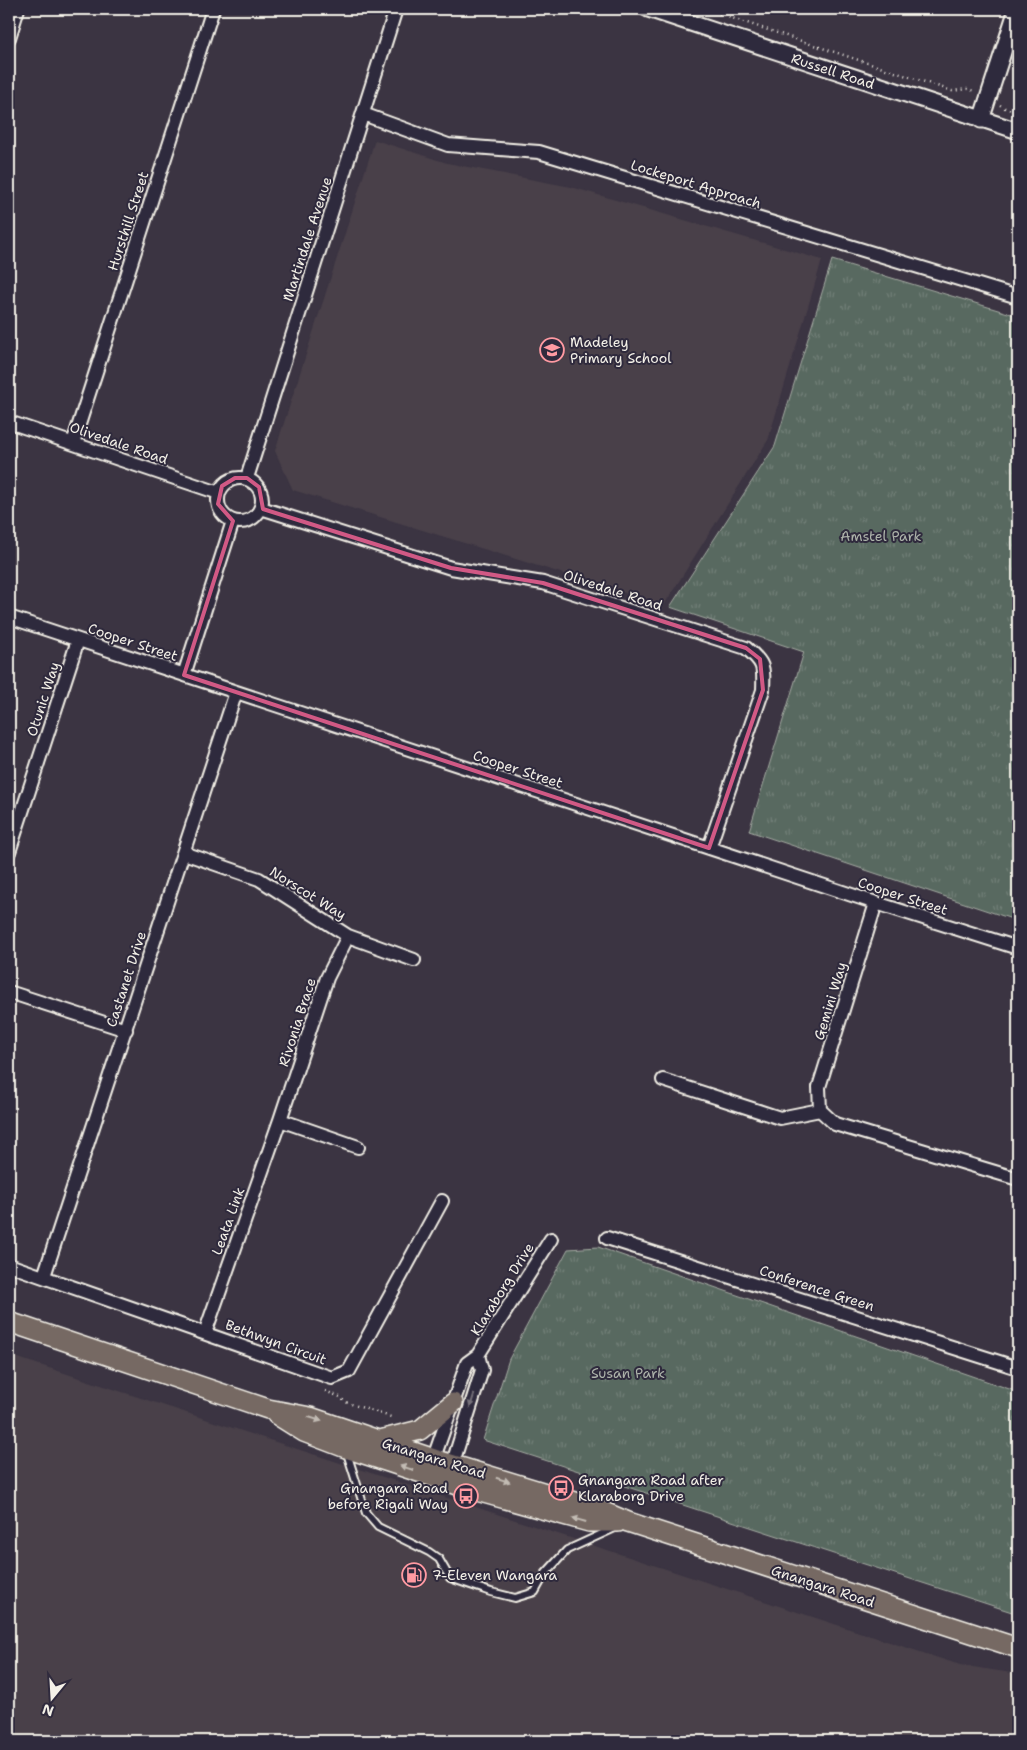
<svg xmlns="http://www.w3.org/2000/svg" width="1027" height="1750" font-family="'Shantell Sans',sans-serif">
  <defs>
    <pattern id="park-tufts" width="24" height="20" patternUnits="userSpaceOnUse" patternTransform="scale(1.25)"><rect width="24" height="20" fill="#596960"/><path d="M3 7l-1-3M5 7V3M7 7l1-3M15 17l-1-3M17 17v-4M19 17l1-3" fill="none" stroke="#717f77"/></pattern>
  </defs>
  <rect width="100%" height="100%" fill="#3b3442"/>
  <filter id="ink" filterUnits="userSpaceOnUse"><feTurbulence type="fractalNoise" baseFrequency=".02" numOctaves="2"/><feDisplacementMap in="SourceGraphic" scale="10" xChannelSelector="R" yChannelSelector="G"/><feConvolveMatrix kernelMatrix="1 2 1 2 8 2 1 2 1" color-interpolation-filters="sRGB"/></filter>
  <g filter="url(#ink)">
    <path fill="#494049" d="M375,140L447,163L571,187L822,260L768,440L664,605L293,490L275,451Z
      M9,1355L960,1665L1018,1674V1741H9Z"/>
    <path fill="url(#park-tufts)" stroke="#a6ada4" d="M832,260L1018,316V921L749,831L804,652L670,607L775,446Z
      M598,1247L1018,1392V1614L483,1440L509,1359L568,1249Z"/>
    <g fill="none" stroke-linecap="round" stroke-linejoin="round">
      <g stroke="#f4f1e8" stroke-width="10">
        <path id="service" d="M347,1453L366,1513L378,1527L429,1552L439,1559L450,1578L491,1592L515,1598L535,1592L545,1574L567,1550L615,1528"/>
      </g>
      <g stroke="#f4f1e8" stroke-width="16">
        <path id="minor" d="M9,38L18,9
          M363,114L448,145L539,152L1018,297
          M9,422L219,493
          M73,443L213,9
          M218 500a22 22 0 1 1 44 0a22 22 0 1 1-44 0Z
          M247,478L396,9
          M261,508L451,568L543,583L746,648C764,663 764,666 763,690L709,848
          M9,617L876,903L1018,948
          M184,675L233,521
          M9,852L78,640
          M184,853L259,879L348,936L414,960
          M876,903L819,1087L820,1110L835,1124L1018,1179
          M9,992L126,1030
          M663,1080L780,1118L820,1110
          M280,1120L358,1147
          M607,1238L1018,1368
          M9,1265L332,1378L349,1371L442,1201
          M44,1276L236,692
          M205,1333L280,1120L327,978L348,936
          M431,1466L467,1363L478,1355L551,1239
          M450,1472L482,1370L478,1355"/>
      </g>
      <g stroke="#f4f1e8" stroke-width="19">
        <path id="tertiary" d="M648,9L1018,131
          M981,120L1017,9"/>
      </g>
      <g stroke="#f4f1e8" stroke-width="22">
        <path id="primary" d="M9,1322L268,1409L310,1417L434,1459L592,1507L628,1522L1018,1648
          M277,1415L304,1432L346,1448L473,1490L589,1522H618
          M380,1440L420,1430L453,1403"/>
      </g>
      <path stroke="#f4f1e8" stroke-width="2.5" stroke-dasharray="1 4" stroke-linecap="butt" d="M705,9L952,91L967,89L975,91
        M1000,105L1005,108L1017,112L1016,115
        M325,1391L340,1397L345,1402L394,1418"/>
      <use href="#service" stroke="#2f2a3d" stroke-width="6"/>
      <use href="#minor" stroke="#2f2a3d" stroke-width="12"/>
      <use href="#tertiary" stroke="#2f2a3d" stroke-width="15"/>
      <use href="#primary" stroke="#766964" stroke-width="19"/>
    </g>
    <defs><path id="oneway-solid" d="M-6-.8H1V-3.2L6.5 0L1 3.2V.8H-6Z" transform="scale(1.25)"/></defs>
    <use fill="#747079" href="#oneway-solid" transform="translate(472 1401) rotate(108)"/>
    <g fill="#c2bbb3">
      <use href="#oneway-solid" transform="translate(315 1419) rotate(18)"/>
      <use href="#oneway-solid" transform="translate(407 1468) rotate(-162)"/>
      <use href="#oneway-solid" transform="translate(503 1480) rotate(17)"/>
      <use href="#oneway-solid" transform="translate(579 1520) rotate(-164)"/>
    </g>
  </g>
  <path fill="none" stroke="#d15985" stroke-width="4" stroke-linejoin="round" d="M235,478H247L259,487L263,509L451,568L543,583L746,648L760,659L763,690L709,848L184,675L233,521L218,504L222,486Z"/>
  <defs>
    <g id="school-ring" transform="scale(1.25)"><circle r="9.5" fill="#2f2a3d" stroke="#ff9aa2" stroke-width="1.5"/><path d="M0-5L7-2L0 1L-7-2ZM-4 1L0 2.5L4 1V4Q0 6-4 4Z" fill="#ff9aa2"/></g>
    <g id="bus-ring" transform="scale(1.25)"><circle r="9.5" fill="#2f2a3d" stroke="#ff9aa2" stroke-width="1.5"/><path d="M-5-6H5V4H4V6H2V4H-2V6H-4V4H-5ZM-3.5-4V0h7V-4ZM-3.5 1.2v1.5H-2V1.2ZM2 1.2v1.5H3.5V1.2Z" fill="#ff9aa2"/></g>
    <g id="fuel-ring" transform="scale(1.25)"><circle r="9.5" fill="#2f2a3d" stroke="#ff9aa2" stroke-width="1.5"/><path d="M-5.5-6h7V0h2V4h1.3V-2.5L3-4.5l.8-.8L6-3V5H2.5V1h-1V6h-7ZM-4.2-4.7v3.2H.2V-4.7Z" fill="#ff9aa2"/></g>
  </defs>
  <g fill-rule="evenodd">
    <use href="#school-ring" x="552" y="350"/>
    <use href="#bus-ring" x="561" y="1488"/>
    <use href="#bus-ring" x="466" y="1496"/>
    <use href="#fuel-ring" x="414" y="1575"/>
  </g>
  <g text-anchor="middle" stroke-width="4" stroke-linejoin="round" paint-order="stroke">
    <g font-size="14" fill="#f4f1e8" stroke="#2f2a3d">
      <text transform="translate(833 71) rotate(18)" y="5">Russell Road</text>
      <text transform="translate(696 184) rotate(17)" y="5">Lockeport Approach</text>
      <text transform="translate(128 221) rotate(-72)" y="5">Hursthill Street</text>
      <text transform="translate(307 239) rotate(-72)" y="5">Martindale Avenue</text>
      <text transform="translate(119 443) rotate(19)" y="5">Olivedale Road</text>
      <text transform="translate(613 590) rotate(18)" y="5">Olivedale Road</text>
      <text transform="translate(133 642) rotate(18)" y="5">Cooper Street</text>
      <text transform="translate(43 699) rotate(-72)" y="5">Otunic Way</text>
      <text transform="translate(518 769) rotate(18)" y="5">Cooper Street</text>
      <text transform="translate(308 893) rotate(32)" y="5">Norscot Way</text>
      <text transform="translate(903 896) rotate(18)" y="5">Cooper Street</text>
      <text transform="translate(126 979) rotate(-72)" y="5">Castanet Drive</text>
      <text transform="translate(830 1001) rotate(-73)" y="5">Gemini Way</text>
      <text transform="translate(297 1022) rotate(-72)" y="5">Rivonia Brace</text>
      <text transform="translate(228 1221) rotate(-70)" y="5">Leata Link</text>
      <text transform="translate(817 1288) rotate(18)" y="5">Conference Green</text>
      <text transform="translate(502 1289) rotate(-58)" y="5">Klaraborg Drive</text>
      <text transform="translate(276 1342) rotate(20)" y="5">Bethwyn Circuit</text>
      <text transform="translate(434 1458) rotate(17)" y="5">Gnangara Road</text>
      <text transform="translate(823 1586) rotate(18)" y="5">Gnangara Road</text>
    </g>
    <g font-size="14" fill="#f4f1e8" stroke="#2f2a3d" text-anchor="start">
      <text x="570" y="347">Madeley<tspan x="570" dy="16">Primary School</tspan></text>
      <text x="578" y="1485">Gnangara Road after<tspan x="578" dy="16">Klaraborg Drive</tspan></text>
      <text x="448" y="1493" text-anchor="end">Gnangara Road<tspan x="448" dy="16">before Rigali Way</tspan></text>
      <text x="432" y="1580">7-Eleven Wangara</text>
    </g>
    <g font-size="14" fill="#aeb4ab" stroke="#2f2a3d">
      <text x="881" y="541">Amstel Park</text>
      <text x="628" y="1378">Susan Park</text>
    </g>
  </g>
  <rect width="1027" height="1750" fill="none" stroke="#2f2a3d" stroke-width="30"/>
  <rect x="15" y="15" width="997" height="1720" fill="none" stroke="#f4f1e8" stroke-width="2" filter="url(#ink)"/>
  <g transform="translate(52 1698) rotate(198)" stroke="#2f2a3d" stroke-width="4" paint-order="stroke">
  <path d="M0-4L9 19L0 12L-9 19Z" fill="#f4f1e8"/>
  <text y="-8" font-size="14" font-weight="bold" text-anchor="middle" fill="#f4f1e8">N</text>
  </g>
</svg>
